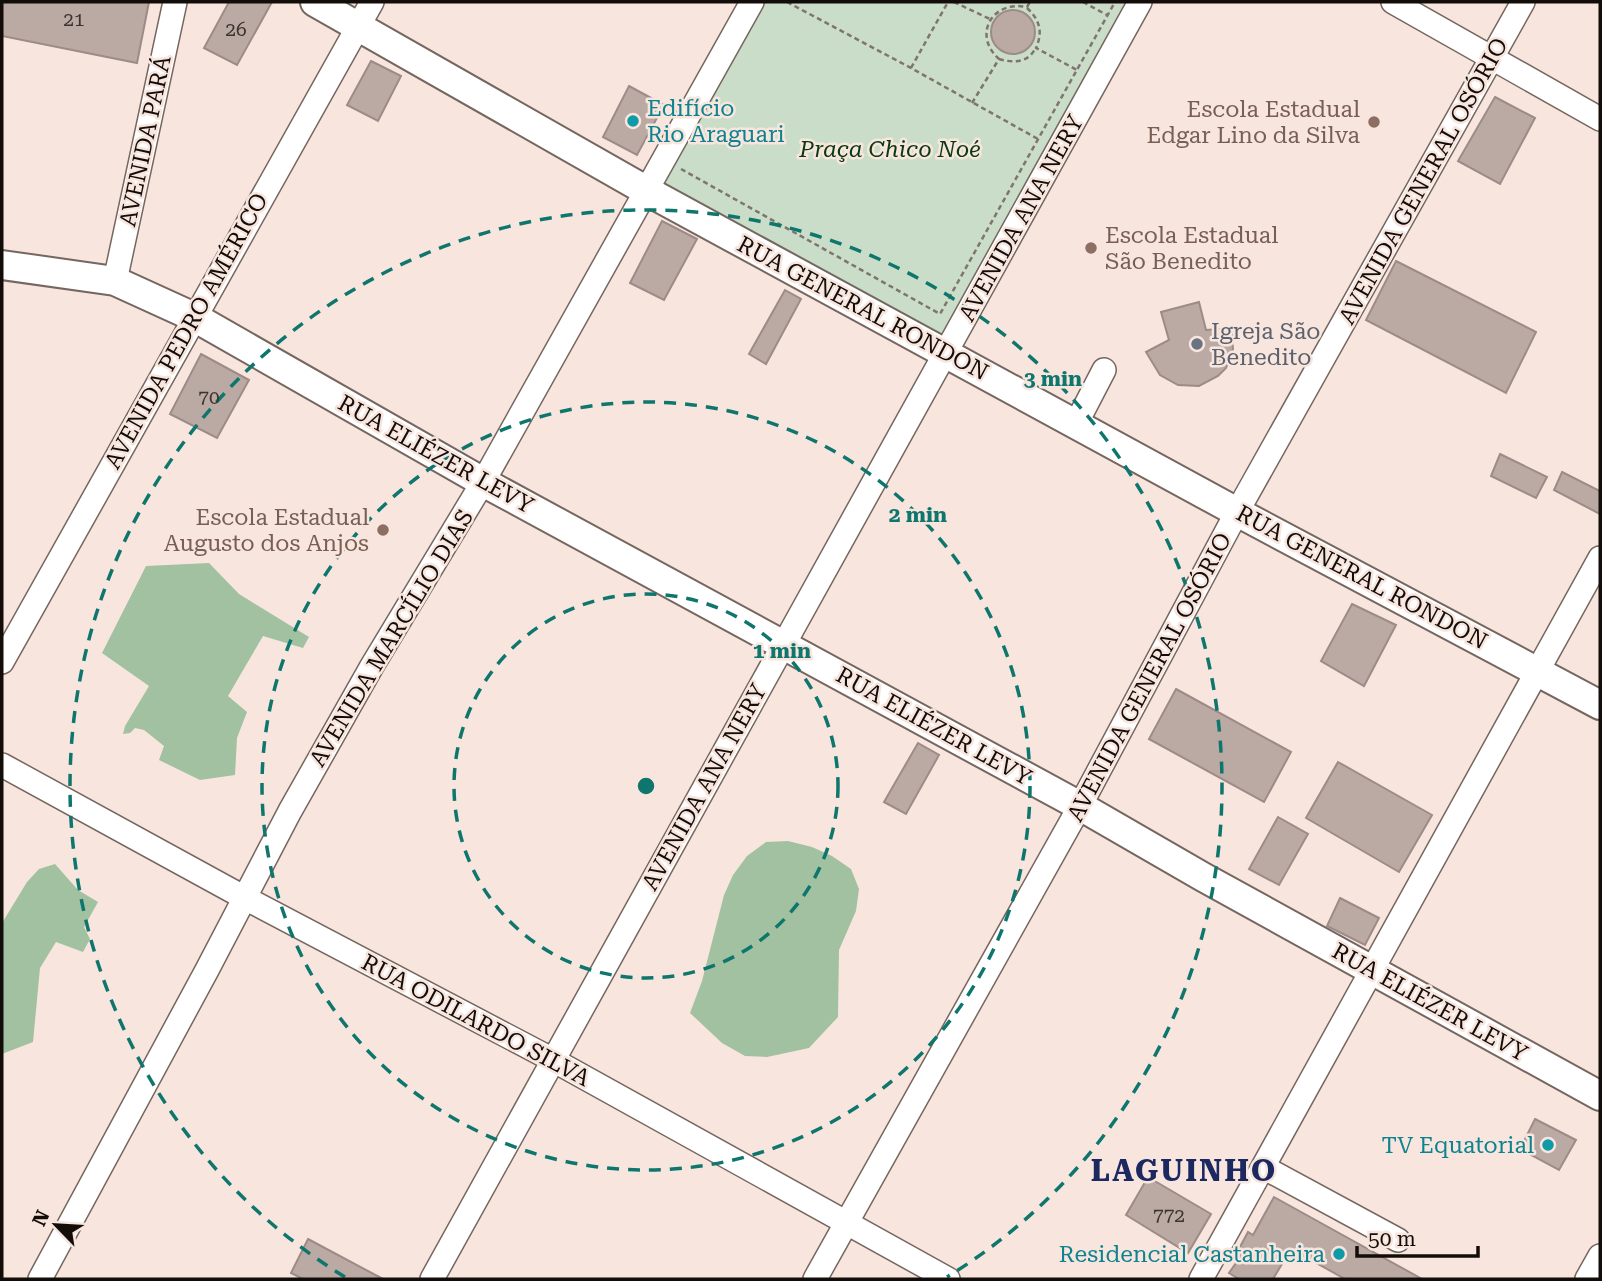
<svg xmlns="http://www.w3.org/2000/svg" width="1602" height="1281" font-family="'Roboto Serif',serif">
  <rect width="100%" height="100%" fill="#f8e6de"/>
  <path fill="#c9ddc8" d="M746,2H1140L946,353L651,176Z"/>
  <path fill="#a1c1a0" d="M209,563L239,594L309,637L303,648L263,636L228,696L247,712L237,738L235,775L200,780L159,760L164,746L144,730L135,728L130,733L123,734L125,726L149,686L102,653L146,566Z
    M788,841L812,847L832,856L851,869L859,889L856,911L839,950L838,1017L809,1048L767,1057L745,1056L722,1043L690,1013L702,981L724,895L733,875L747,856L766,842Z
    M55,864L78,890L98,902L84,927L90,939L83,952L56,942L40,968L33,1042L2,1054V923L27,882L39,869Z"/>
  <path fill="#bba9a4" stroke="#9c8b86" stroke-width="2" d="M2,2H149L137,63L2,36Z
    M229,2H272L237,65L204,48Z
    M991 32a22 22 0 1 1 44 0a22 22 0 1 1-44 0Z
    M371,61L401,76L378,121L347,105Z
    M629,86L664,105L637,155L603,137Z
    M1495,97L1535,118L1500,184L1458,161Z
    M662,221L697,239L664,300L630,283Z
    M1396,261L1536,332L1506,393L1366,320Z
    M785,290L801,299L766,364L749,354Z
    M1199,302L1206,330L1231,328L1233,349L1226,368L1218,376L1199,386L1178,385L1160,375L1146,352L1169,340L1161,312Z
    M201,354L249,380L217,438L170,414Z
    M1500,454L1547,477L1536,498L1491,476Z
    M1562,472L1600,491V514L1554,490Z
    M1352,604L1396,625L1364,686L1321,661Z
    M1176,689L1291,752L1264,802L1149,739Z
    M918,743L939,755L906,814L884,802Z
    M1338,762L1432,815L1399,872L1306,818Z
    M1278,817L1308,834L1279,885L1249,869Z
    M1340,898L1379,918L1365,945L1327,926Z
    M1535,1119L1576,1140L1559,1170L1520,1149Z
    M1148,1177L1211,1214L1188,1253L1126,1215Z
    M1274,1197L1422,1279H1345L1291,1249L1273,1279H1239L1229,1273L1238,1260L1234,1258L1248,1232L1253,1235Z
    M308,1239L383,1279H303L291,1273Z"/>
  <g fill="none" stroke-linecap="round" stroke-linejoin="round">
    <g stroke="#75665f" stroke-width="26">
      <path id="minor" d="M1393,2L1600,119
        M115,281L175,2
        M1076,424L1104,370
        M2,662L372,2
        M2,765L245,898L553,1060L948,1279
        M1263,1167L1398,1240
        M40,1279L207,970L290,811L372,666L483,482L752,2
        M432,1279L1140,2
        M815,1279L1080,806L1237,512L1523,2
        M1201,1279L1600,558
        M1587,1279L1600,1256"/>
    </g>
    <g stroke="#75665f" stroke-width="32">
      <path id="major" d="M315,2L647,191L1237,512L1600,705
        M2,265L115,281L194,317L483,482L1080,806L1203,877L1600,1096"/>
    </g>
    <path stroke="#80746f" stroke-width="2.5" stroke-dasharray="5 3.5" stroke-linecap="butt" d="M787,2L911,68L1038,139
      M954,2L990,19
      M1083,2L1107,15
      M1027,8C1040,20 1043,32 1036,48L1077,70
      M999,59C1012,63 1028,63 1035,49
      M911,68L948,2
      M972,103L999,59C972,35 992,0 1027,7L1030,2
      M681,169L940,314L1115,2"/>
    <use href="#minor" stroke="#fff" stroke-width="23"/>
    <use href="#major" stroke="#fff" stroke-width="28"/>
  </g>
  <g fill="none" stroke="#0f766e" stroke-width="3.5" stroke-dasharray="12 9">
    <circle cx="646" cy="786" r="192"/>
    <circle cx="646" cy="786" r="384"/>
    <path d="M345 1277A576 576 0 1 1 947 1277"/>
  </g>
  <g fill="#0f9aa8" stroke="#f8e6de" stroke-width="2.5">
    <circle cx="633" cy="121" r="7"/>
    <circle cx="1548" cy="1145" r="7"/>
    <circle cx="1339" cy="1254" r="7"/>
  </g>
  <g fill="#8d6e63" stroke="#f8e6de" stroke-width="2.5">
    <circle cx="1374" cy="122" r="7"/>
    <circle cx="1091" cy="248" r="7"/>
    <circle cx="383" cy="530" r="7"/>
  </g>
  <circle fill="#6b7280" stroke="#f8e6de" stroke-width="2.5" cx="1197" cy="344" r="7"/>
  <g text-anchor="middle" stroke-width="5" stroke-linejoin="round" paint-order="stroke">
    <g font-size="19" fill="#3d3430">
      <text x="74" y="26">21</text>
      <text x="236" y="36">26</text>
      <text x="209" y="404">70</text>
      <text x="1169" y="1222">772</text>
    </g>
    <g font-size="23" fill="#0d838f" stroke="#f8e6de" text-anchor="end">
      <text x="647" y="116" text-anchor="start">Edifício<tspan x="647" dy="26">Rio Araguari</tspan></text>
      <text x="1534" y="1153">TV Equatorial</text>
      <text x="1325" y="1262">Residencial Castanheira</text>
    </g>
    <g font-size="23" fill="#785e54" stroke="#f8e6de" text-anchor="end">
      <text x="1360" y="117">Escola Estadual<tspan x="1360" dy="26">Edgar Lino da Silva</tspan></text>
      <text x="1105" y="243" text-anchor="start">Escola Estadual<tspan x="1105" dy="26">São Benedito</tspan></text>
      <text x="369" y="525">Escola Estadual<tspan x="369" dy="26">Augusto dos Anjos</tspan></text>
    </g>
    <g font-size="23" fill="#130d0a" stroke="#f8e6de">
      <text transform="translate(145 141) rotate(-78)" y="8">AVENIDA PARÁ</text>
      <text transform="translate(1423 181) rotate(-61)" y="8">AVENIDA GENERAL OSÓRIO</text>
      <text transform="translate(1021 218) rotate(-61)" y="8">AVENIDA ANA NERY</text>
      <text transform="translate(863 308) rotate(28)" y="8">RUA GENERAL RONDON</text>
      <text transform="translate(186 331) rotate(-61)" y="8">AVENIDA PEDRO AMÉRICO</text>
      <text transform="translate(436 454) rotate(29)" y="8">RUA ELIÉZER LEVY</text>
      <text transform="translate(1362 577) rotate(28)" y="8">RUA GENERAL RONDON</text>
      <text transform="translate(391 638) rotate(-59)" y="8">AVENIDA MARCÍLIO DIAS</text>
      <text transform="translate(1149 677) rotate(-62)" y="8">AVENIDA GENERAL OSÓRIO</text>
      <text transform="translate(934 726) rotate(29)" y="8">RUA ELIÉZER LEVY</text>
      <text transform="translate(704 787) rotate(-61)" y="8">AVENIDA ANA NERY</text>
      <text transform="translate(1430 1002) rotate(29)" y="8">RUA ELIÉZER LEVY</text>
      <text transform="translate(476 1020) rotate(28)" y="8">RUA ODILARDO SILVA</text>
    </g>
    <g font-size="23" font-style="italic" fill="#083a0f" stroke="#f8e6de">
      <text x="890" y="157">Praça Chico Noé</text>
    </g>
    <g font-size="23" fill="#5b616d" stroke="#f8e6de" text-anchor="start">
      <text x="1211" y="339">Igreja São<tspan x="1211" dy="26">Benedito</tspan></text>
    </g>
    <g font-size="30" font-weight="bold" letter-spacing="2" fill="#1c2860" stroke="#f8e6de">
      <text x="1184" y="1181">LAGUINHO</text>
    </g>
  </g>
  <circle cx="646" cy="786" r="10" fill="#0f766e" stroke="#f8e6de" stroke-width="3.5"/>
  <g font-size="21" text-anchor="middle" font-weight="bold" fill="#0f766e" stroke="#f8e6de" stroke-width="5" stroke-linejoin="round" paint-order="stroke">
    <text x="1053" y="386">3 min</text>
    <text x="918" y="522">2 min</text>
    <text x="782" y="658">1 min</text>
  </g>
  <rect width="1602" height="1281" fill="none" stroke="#130d0a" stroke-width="7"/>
  <g transform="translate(56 1225) rotate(295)" stroke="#f8e6de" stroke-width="5" paint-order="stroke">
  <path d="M0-5L12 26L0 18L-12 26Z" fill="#130d0a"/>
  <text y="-10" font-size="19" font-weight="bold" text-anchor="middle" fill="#130d0a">N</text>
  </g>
  <path d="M1357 1246v10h121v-10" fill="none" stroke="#130d0a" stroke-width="3.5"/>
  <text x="1368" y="1246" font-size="21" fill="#130d0a" stroke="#f8e6de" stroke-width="5" paint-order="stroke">50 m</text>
</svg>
